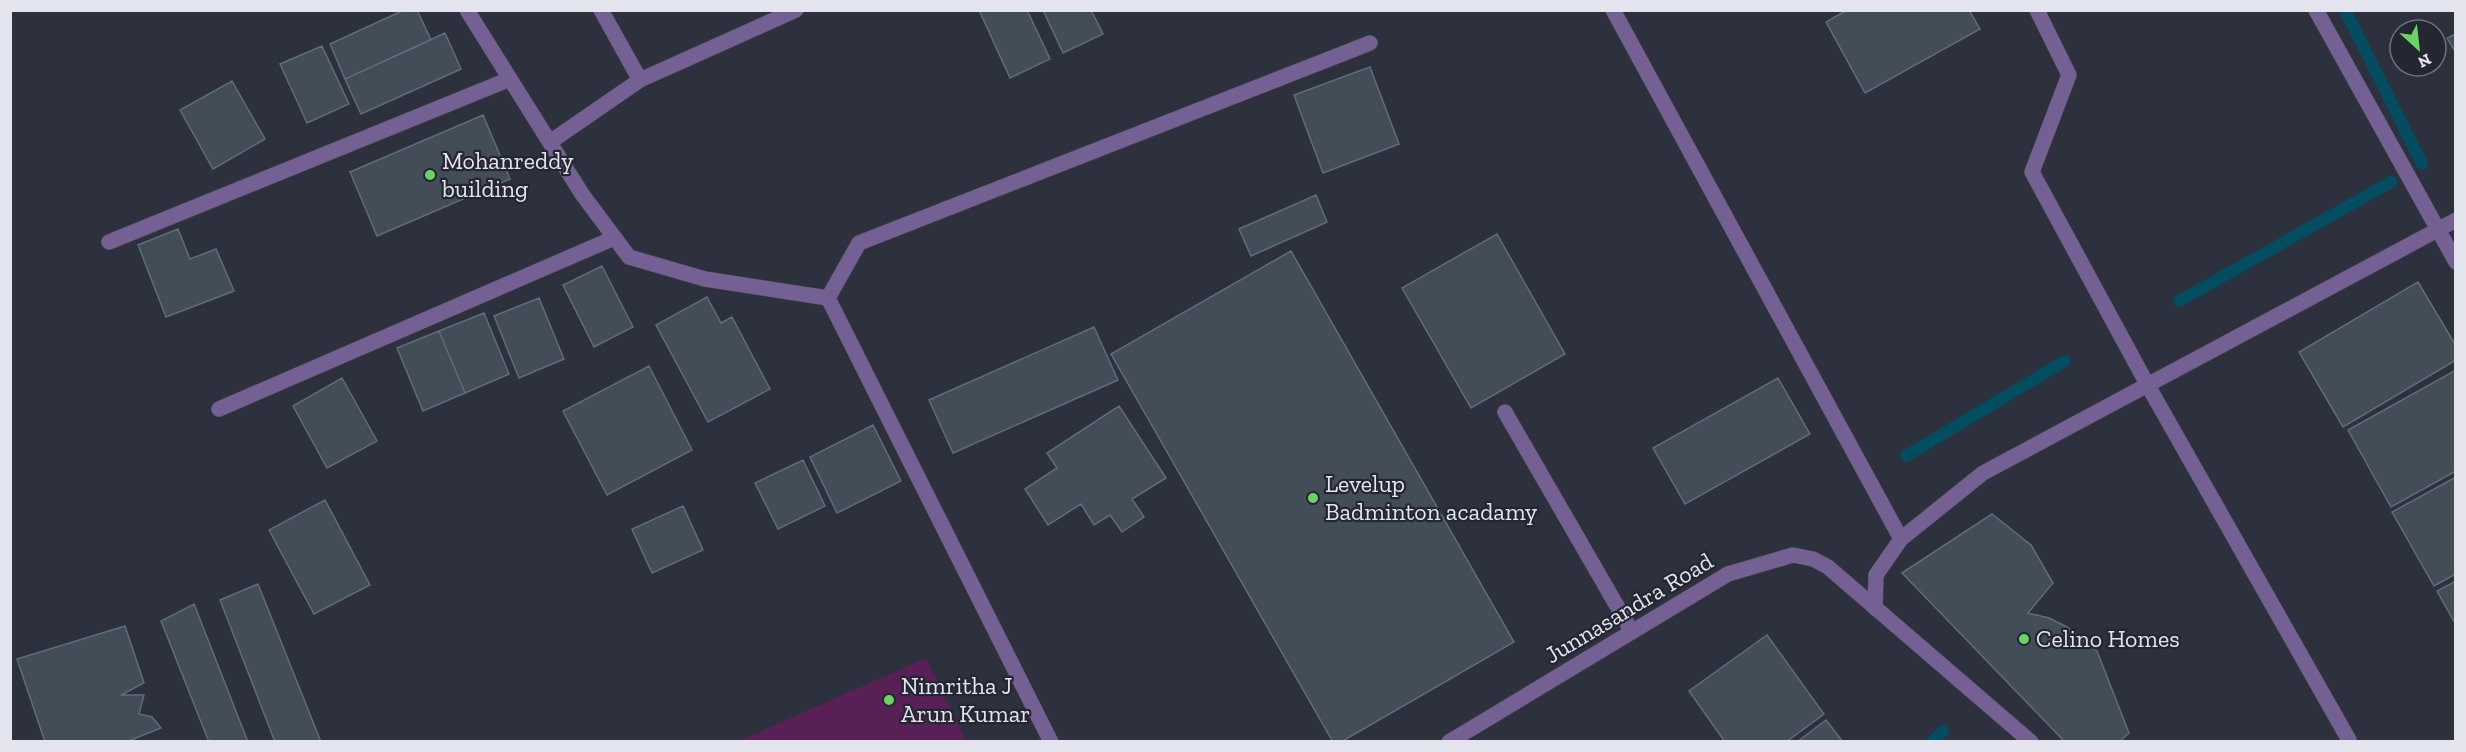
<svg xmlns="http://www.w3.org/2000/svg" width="2466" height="752" font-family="'Zilla Slab',serif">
  <rect width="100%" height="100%" fill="#2d303d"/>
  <path fill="#592058" d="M926,658L966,741H739Z"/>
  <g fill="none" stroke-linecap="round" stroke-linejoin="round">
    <path stroke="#024d60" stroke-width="12" d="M2345,10L2422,164
      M2179,301L2391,182
      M1906,456L2065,361
      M1932,742L1943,731"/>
  </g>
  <path fill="#424d58" stroke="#606c77" stroke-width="1.5" d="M404,10H417L431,40L345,79L330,44Z
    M979,10H1027L1050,59L1010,78Z
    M1043,10H1091L1103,34L1063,53Z
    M1847,10H1969L1980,29L1865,93L1826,22Z
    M445,33L461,69L361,114L345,79Z
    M2456,34V53L2447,38Z
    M322,46L349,104L307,123L280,64Z
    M1370,67L1399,144L1323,173L1294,95Z
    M232,81L265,139L213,169L180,110Z
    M483,115L510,179L377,236L350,172Z
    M1316,195L1327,222L1251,256L1239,229Z
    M178,229L190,259L216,249L234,291L166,317L138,245Z
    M1497,234L1565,354L1471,408L1402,288Z
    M1291,251L1514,642L1341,742H1333L1111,354Z
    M602,266L633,327L594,347L563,285Z
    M2418,282L2456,346V360L2343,427L2299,352Z
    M707,297L721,323L732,317L770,389L708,422L656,325Z
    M539,298L564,359L519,378L494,316Z
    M484,313L509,374L465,393L439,331Z
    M1094,327L1118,380L953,453L929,400Z
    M439,331L465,393L423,411L397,348Z
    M649,366L692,450L607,495L563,411Z
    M2456,370V471L2391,507L2348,430Z
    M342,378L377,441L327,468L293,406Z
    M1778,378L1810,434L1685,504L1653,448Z
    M1119,406L1166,478L1132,499L1144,517L1122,532L1110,515L1094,525L1081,504L1048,525L1025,489L1057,468L1047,453Z
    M873,425L901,481L837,513L810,457Z
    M803,460L825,506L778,529L755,483Z
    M2456,477V574L2434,586L2392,512Z
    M325,500L370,585L314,614L269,530Z
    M683,506L703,550L652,573L632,529Z
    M1992,514L2031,545L2053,583L2028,613L2049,618L2067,627L2097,651L2129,733L2119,742H2065L1902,573Z
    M2456,581V625L2437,591Z
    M258,584L321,742H275L220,600Z
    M194,604L248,742H209L161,621Z
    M125,626L144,683L121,695H144L139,714L152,717L161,728L126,742H45L17,659Z
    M1767,635L1824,714L1786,742H1725L1689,691Z
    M1826,720L1843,742H1797Z"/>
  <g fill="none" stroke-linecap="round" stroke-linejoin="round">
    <g stroke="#4a4d59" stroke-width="16">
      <path id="service" d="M1505,412L1632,632"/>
    </g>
    <g stroke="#4a4d59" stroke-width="16">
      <path id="minor" d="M467,10L582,194L629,257L705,279L828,298
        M601,10L640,80
        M1613,10L1901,539
        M2037,10L2069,75L2032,172L2147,384L2349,740
        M2316,10L2456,262
        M550,142L640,80L796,10
        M109,242L510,79
        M828,298L859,243L1370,43
        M828,298L1051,742
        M219,409L614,238
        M1875,608L1876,575L1901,539L1983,473L2456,220"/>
    </g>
    <g stroke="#4a4d59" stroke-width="16">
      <path id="tertiary" d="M1449,742L1728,574L1793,555L1813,559L1828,567L2031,742"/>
    </g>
    <use href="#service" stroke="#746092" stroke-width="15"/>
    <use href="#minor" stroke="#746092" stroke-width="15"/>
    <use href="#tertiary" stroke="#746092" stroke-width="15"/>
  </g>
  <g fill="#6ad363" stroke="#242632" stroke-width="2">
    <circle cx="430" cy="175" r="6"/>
    <circle cx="1313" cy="498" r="6"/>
    <circle cx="2024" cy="639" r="6"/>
    <circle cx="889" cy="700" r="6"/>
  </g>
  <g text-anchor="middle" stroke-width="4.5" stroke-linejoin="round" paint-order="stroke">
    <g font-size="24" fill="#e3e4ed" stroke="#242632" text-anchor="start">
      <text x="442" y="169">Mohanreddy<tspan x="442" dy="28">building</tspan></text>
      <text x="1325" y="492">Levelup<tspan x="1325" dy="28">Badminton acadamy</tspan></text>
      <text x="2036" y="647">Celino Homes</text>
      <text x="901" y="694">Nimritha J<tspan x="901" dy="28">Arun Kumar</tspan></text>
    </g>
    <g font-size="24" fill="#e3e4ed" stroke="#242632">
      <text transform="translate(1629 608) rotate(-31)" y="8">Junnasandra Road</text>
    </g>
  </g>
  <rect width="2466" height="752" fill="none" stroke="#e3e4ed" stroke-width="24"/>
  <g transform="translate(2418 48) rotate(153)"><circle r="28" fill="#242632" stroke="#70727d" stroke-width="1.5"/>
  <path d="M0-4.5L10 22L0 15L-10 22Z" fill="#6ad363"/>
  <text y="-9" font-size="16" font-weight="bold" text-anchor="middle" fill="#e3e4ed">N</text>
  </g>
</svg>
